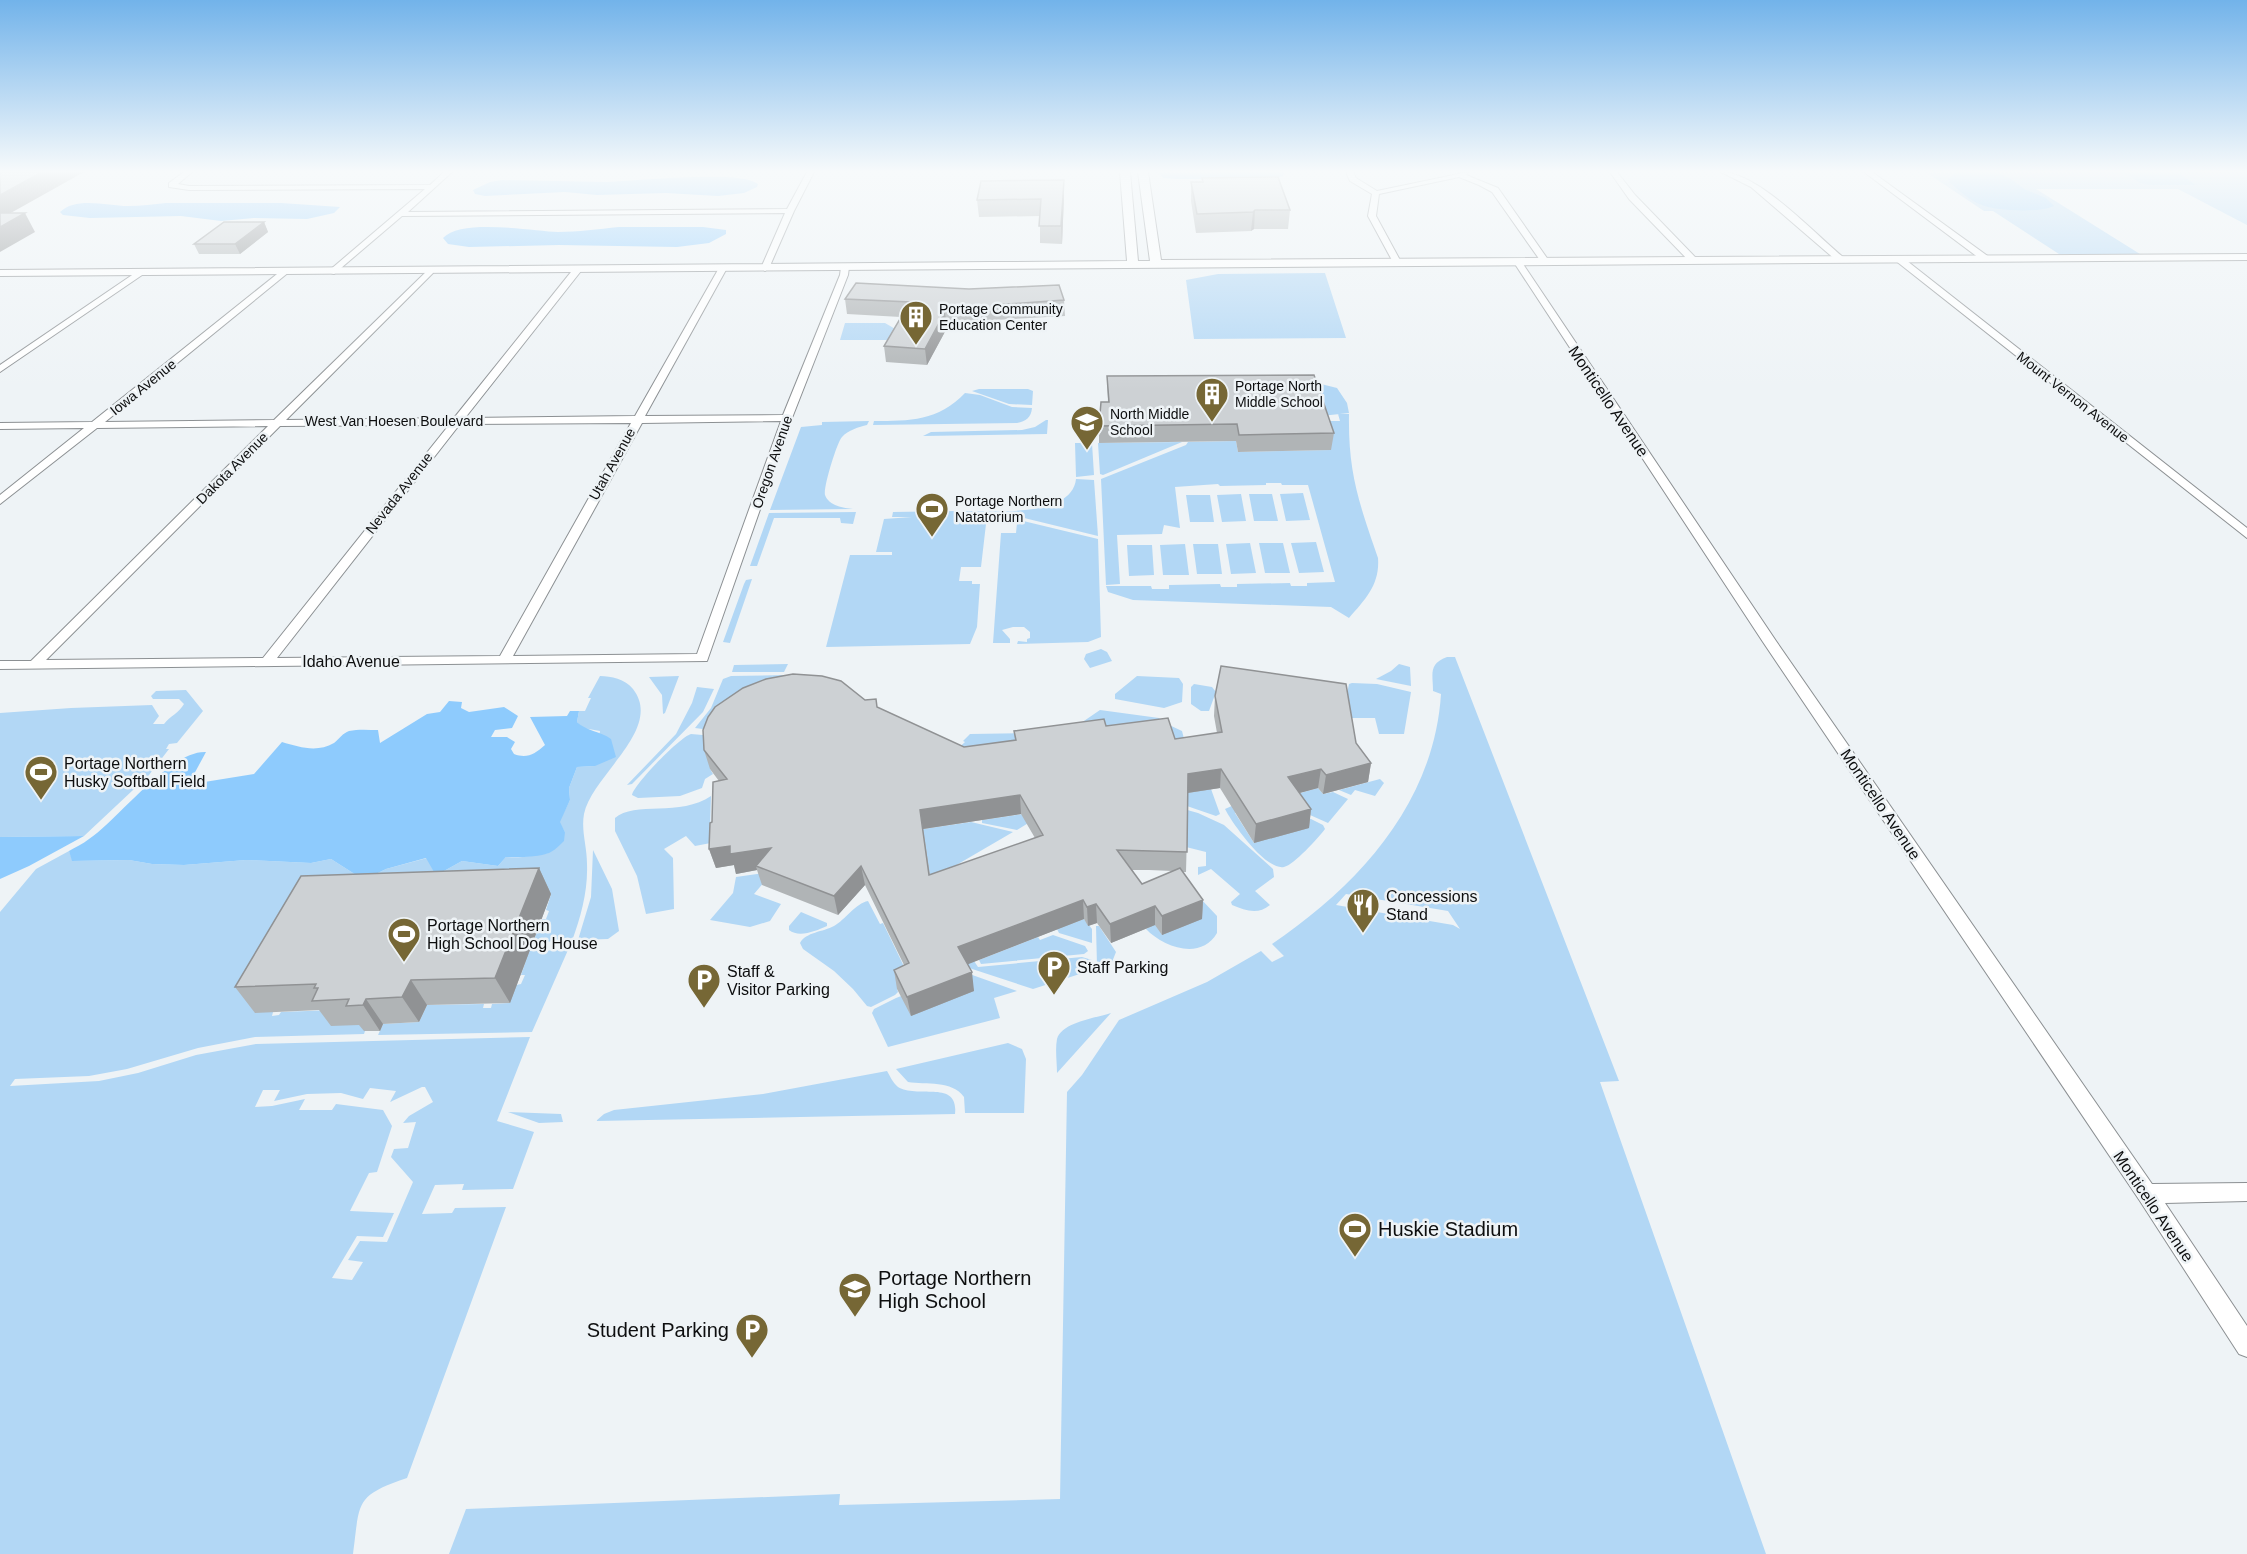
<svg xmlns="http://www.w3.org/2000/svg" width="2247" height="1554" font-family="Arial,sans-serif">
  <rect width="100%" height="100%" fill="#eef3f6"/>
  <path fill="#b2d7f5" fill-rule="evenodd" d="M2247,172V225L2178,189H2036L2140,254H2059L1993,211H1984L1927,173Z
    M1325,273L1346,338L1194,339L1186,280L1218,274Z
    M845,323H885L897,330L895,340H840Z
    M1321,384L1337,388L1347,403L1349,413L1321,416L1281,385Z
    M979,389H1028L1033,391L1032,405L1009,404L972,391Z
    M965,393L980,395L1012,407L1032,408C1031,418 1026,421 1017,423L873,425L874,421C910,421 938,421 965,393Z
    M1338,414H1349C1348,473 1359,503 1378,558C1380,584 1366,599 1349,618L1331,607L1133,600L1108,592L1106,586H1151L1152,589H1169V585L1220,584L1221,587H1237V584L1290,583L1291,586H1307V583L1335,582L1308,485H1282L1281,483H1266V485L1220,486L1218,484L1175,487L1180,528L1164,525L1162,534L1117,535L1120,584L1106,585L1101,479L1186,445L1188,442L1236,441L1238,452L1331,450L1322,421H1340Z
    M1046,420H1048L1047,434L923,436L931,432L1022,430L1035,427Z
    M869,421L867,425C859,427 848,430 842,437C837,442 823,488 825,495C829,506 844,508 853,509L770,510L801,427L822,425V422Z
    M1182,442L1103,475L1100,474L1098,443Z
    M1075,443H1092L1094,475L1076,477Z
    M1076,479L1094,480L1098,536L1004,513H963V511C991,511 1072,518 1076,479Z
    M1303,493L1310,520L1286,521L1280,494Z
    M1241,494L1246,521L1222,522L1217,495Z
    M1249,494H1272L1278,521H1254Z
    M1186,495H1210L1214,522H1190Z
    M956,511V516H1002L1098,539L1101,637L1088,642L1017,644L1018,641L1027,642V639L1030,638V632L1024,627H1013L1002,630L1010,639V643H993L1001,533H1016L1017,523H1000L999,517L991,518L990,523L986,524L981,567H961L959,581H972V584H980L977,627L970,644L826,647L850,555H892V552H876L884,519L912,517H892L893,512Z
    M856,512L853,524L841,523L840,518H774L757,566H750L769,513Z
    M1316,542L1324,572L1299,573L1291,543Z
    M1250,543L1256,573L1231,574L1226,544Z
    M1259,543H1283L1290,573H1265Z
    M1185,544L1189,575H1163L1160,545Z
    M1193,544H1218L1222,574H1197Z
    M1127,545H1152L1154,575L1129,576Z
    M752,579L730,643L723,642L744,584L746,580Z
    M1101,649L1107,652L1112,661L1090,668L1084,659L1086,654Z
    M1447,657H1455L1619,1081L1600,1082L1766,1554H449L466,1509L840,1494L839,1505L1060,1499L1067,1092L1082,1075L1119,1020L1207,982L1261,951L1272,962L1284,956L1272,944C1359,885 1434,803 1441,694L1433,691C1433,674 1428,664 1447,657ZM1346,894L1448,911L1460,929L1453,925L1336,905Z
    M788,664L784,672H732L734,665Z
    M1399,664L1410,667L1411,686L1376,679L1391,671Z
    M786,675L788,676L718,731L695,728L711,708L723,679L731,676Z
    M600,676C611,676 625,679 633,689C664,729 592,775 584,814C581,831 587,846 587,864C588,891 581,916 572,941L533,942L542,919H546L549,911L546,910L551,894L267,985L262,993L273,1012L272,1016L279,1015L281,1012L334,1010L367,1025L364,1034L255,1037L198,1048L127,1069L89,1076L15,1079L10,1086L99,1081L138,1073L196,1055L256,1044L530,1037L497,1121L534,1132L513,1189L462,1190L464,1184L435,1185L422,1214L452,1213L455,1208L506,1207L407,1478C354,1496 360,1502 353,1554H0V912L36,869L69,851L73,861L129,860L152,864L184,865L246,860L311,863L331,859L364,880L386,869L427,858L444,871L462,861L498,866L506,857C521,859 534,855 548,853L565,832L559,822L570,800L569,788L577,767L595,766L600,731L583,728L577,722L579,711H585L591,698H588ZM422,1087H425L433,1102L409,1116L403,1123L416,1122L408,1148L394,1149L391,1157L413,1182L387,1242L360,1241L348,1260L363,1262L352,1280L332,1278L357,1236L383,1237L394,1213L350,1211L369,1173L377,1172L392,1126L383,1110L336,1104L332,1110H299L305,1099L272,1106L255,1107L263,1090H280L274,1101L307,1094L341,1093L363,1099L370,1088L396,1091L390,1102Z
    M679,676L665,713L663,714L662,695L649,677Z
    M1137,676L1179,678L1183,684L1182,702L1164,708L1115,699V694Z
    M1352,683L1377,684L1411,692L1404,734H1379L1375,718H1347L1345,703L1349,684Z
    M1194,684L1212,687L1216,692L1209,711H1201L1191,704V687Z
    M697,687L714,689L703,712L632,784L627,785L676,734L692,703Z
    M186,690L203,711L177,743L169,744L166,749H169L149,775L84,836L0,837V713L71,708L152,705L159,716L153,724H164C170,716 179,713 184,704L179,699H153L151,696L156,691Z
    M1100,710L1159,718L1167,724L1182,731L1187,750L1081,723Z
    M1026,733L1028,737L949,757L965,742L963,741L970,734Z
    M691,734L714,736L710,769L713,774L705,779L702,788L680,796L638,798L632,795C634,784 680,737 691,734Z
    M1380,779L1384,783L1375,796L1355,790L1351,795L1339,790Z
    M1318,788L1323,794L1333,792L1348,799L1328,823L1301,811L1286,797Z
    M1184,789H1211L1220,814L1216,816L1184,805Z
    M711,796L710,828L716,842L695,846L686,836L664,849L673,858L674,909L646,914L637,876L615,831V818C634,801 681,817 711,796Z
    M1234,805L1238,811L1235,813L1254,843L1305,816L1323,825L1325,829C1318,838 1294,865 1284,867C1266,871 1232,823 1225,809Z
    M1173,806L1198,813L1224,825L1273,869L1274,877L1255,891L1270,905C1258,915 1246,911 1232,905L1231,902L1240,894L1211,869L1198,875V867L1206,866V852L1186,847Z
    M1043,811V814L1017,830L982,823V820Z
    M971,822L1013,832L941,874L930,876L923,829Z
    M593,850L612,889L619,931L608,939L578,940L591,897Z
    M770,872L772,873L754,894L781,904L770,921L750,927L710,920L733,893L736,877Z
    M1200,898L1217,916V933C1201,961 1163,947 1146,929Z
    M868,901L880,924L883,923L912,983L897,989L898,992L895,995L871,1007L867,1006L853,989L834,971L803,949L800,943C806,932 823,932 834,926C845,920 856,903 868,901Z
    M801,912L827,923V926C816,931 799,938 789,930V926Z
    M1084,919L1092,929V943L1059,933L1057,929Z
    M1096,926H1099L1116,952L1110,967L1099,968L1097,966Z
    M1053,935L1085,946L1088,951L1084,954L981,964L979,960L1038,937L1040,940Z
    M568,950L532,1032L378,1035L383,1024L419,1022L427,1005L484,1004L483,1008H491L492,1004L509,1003L516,985L521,984L525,975H521L529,951Z
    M1082,957L1092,960L1090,968L1086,972L1033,989L963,966L974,961L978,967Z
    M964,972L1017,991L994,998L1000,1018L888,1047L872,1013L874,1009L896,998Z
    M1111,1013L1057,1073C1057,1062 1055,1050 1057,1039C1062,1022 1096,1018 1111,1013Z
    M1008,1043L1022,1049L1026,1059L1024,1113H965L964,1097C952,1080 926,1085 908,1082L896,1069Z
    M887,1071C890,1076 893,1083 898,1087C917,1099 959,1079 955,1114L596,1121L604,1114L614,1110L763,1094Z
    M508,1112L561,1114L563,1122L539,1123Z"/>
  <path fill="#8ecbfd" d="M1284,172L1283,176L1275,179H1176L1163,178L1159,173Z
    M1957,172H1996L2011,179L2024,189L2046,198L2054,206C2041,213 1996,211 1982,205C1970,201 1960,191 1950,183L1948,179Z
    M2056,172H2177L2196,185H2150L2140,183L2128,175L2116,173Z
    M668,178C689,178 742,173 758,184L757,187L744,193L718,196L666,193L597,195L565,192L485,196L475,194L473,190L490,182L502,180L607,182Z
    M166,203H281L340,207L334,213L307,219L254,218L221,221L181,216L90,218L63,215L60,212C76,196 108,206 128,206C141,206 154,204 166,203Z
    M619,227H703L726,230V234L709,243L677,247L559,245L469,247L448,244L443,238C461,218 532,231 558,232C578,232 598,229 619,227Z
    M449,701L462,702L461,708L469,712L504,707L518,716L512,728L495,730L491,737H507L515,742L511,749L514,754C527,759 535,754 545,745L530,717L567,716L570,711H579L577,722C586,731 600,731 611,739L616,757L595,766L577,767L569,788L570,800L560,822L565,832L564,841C560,845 554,851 549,853C539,857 516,858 506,857L498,866L462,861L444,871L434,872L426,858L386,869L364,880L331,859L311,863L246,860L184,865L152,864L129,860L72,861L69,851C75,847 83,844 89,839C118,820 170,750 206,752L193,776L192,784L254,774L282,742C299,747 317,753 334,743C339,739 343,733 349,731C358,729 369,730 378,730L380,743L427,714L440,712Z
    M84,836L29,866L0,879V837Z"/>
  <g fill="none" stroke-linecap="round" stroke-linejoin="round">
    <g stroke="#8c9093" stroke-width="2">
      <path id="minor" d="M184,172H192L178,184L189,186L430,185L444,172H452L408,212L787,209L807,172H814L794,211L769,268L765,271L761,268L785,213L402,216L334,274L331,273V269L425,189L189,190L169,187V183Z
        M1346,172H1353L1356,178L1377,191L1468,172L1466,175L1498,188L1549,261L1542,263L1492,192L1479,185L1459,177L1379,194L1376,216L1401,262L1394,264L1368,216L1372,194L1350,181Z
        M1610,172H1617L1635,195L1696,258V262H1690L1629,199Z
        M1721,172C1758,172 1814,233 1843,257V261H1837L1751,187Z
        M1864,172H1872L1989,257V261H1983Z
        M1896,257H1902L2247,528V538L1896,261Z
        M1514,259L1521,261L1776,641L2152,1184L2247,1183V1201L2165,1203L2247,1326V1357L2239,1354L2140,1201L1763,642L1513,261Z
        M845,264L849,267L848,275L792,418L707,661L0,669V661H31L268,426L97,428L0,504V495L84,428L0,429V423L92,422L282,270L289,272L105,422L274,420L430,268L433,269V273L286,420L454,418L575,267H581V271L465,418L635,416L719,268L723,265L727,268L645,416L783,415L840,275L841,267ZM781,421L697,654L513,656L642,423ZM631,423L500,656L277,658L460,424ZM449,425L263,658L46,660L280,426Z
        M138,271L145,273L0,372V365Z"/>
    </g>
    <g stroke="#8c9093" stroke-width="2">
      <path id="tertiary" d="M1120,172H1130L1138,261H1150L1138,172H1148L1161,260L2247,254V260L0,276V270L1127,261Z"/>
    </g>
    <use href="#minor" fill="#fff" fill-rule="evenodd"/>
    <use href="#tertiary" fill="#fff" fill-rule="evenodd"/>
  </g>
  <path fill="#b0b4b6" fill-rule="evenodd" d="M1202,178L1290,210L1288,229H1254L1251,231L1196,233L1191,201V182H1202Z
    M1064,197L1062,244L1040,243V216L979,217L977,200Z
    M264,222L268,232L240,254H199L194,244Z
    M845,299L1064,300L1065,316L995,320V327L947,328L927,365L886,362L884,346L901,317L847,314Z
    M1107,376L1334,433L1331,450L1238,452L1236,441L1099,443V426L1108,402Z
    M1215,696L1356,743L1371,763L1368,782L1323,794L1318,788L1299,793L1311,809L1309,828L1254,843L1220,788L1188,793L1186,872H1183L1203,900L1202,919L1162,935L1155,925L1111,943L1097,923L1088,926L1084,919L967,964L974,991L911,1016L897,989L894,970L904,965L865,885L838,915L762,885L757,870L736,874L734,865L716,868L709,849L719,781L710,769L704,750L865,700L877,707L964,747L1015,740L1014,731L1106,726L1175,739L1217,733L1214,716ZM1021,814L1035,838L930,875L923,829ZM1132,870H1149L1173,871L1142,884Z
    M539,868L551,894L510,1003L427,1005L419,1022L383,1024L380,1031H364L359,1025L331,1026L319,1010L255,1013L235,987Z"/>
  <path fill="#909294" d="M42,172H84L0,219V195Z
    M1064,180V197L1062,244L1061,226Z
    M1255,210L1254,229L1251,231L1253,212Z
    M25,213L35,232L0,252V227Z
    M264,222L268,232L240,254L235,244Z
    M945,312L947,328L927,365L925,349Z
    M1371,763L1368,782L1323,794L1326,775Z
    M1221,769L1220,788L1187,793L1188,774Z
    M1321,769L1318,788L1285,797L1288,777Z
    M1020,795L1021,814L923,829L920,810Z
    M1311,809L1309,828L1254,843L1256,824Z
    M730,846L771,848L756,866L757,870L736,874L734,865L716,868L709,849Z
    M861,866L865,885L838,915L834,896Z
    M539,868L551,894L510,1003L495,978Z
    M1083,900L1084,919L961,967L958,947Z
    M1203,900L1202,919L1162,935V916Z
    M1096,904L1097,923L1088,926L1087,907Z
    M1155,906V925L1111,943L1110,924Z
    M972,972L974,991L911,1016L907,997Z
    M411,980L427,1005L419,1022L402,997Z
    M366,999L383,1024L380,1031L363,1005Z"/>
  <path fill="#cdd1d4" stroke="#909294" stroke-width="1.5" fill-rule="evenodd" d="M0,172H42L0,195Z
    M1278,177L1290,210H1255L1253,212L1197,214L1191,182H1203L1202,178Z
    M1064,180L1061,226H1039L1041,199L977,200L981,181Z
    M0,213H25L0,227Z
    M224,222H264L235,244H194Z
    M856,283L969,289L1059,285L1064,300L994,305V311L945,312L925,349L884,346L910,302L845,299Z
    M1314,375L1334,433L1239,435L1237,424L1099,426L1101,402H1109L1107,376Z
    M1221,666L1346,684L1356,743L1371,763L1326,775L1321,769L1288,777L1311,809L1256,824L1221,769L1188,774L1187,852L1117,850L1142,884L1180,868L1203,900L1162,916L1155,906L1110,924L1096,904L1087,907L1083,900L958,947L972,972L907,997L894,970L909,963L861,866L834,896L756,866L771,848L730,854V846L709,849L710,823L712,822L713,782L727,779L704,750L703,730L708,717L715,707L743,688L766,679L793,674L822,676L841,681L865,700L876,699L877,707L964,747L1016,740L1014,731L1104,719L1106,726L1168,718L1175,739L1222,732L1215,696ZM1020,795L1043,835L929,875L920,810Z
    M539,868L495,978L411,980L402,997L366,999L363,1005L346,1006L349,999L312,1001L318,988H314L316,984L235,987L301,876Z"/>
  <linearGradient id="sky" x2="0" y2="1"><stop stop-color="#72b3ea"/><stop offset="0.44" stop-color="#f7fafb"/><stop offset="1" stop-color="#f7fafb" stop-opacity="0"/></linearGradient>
  <rect width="2247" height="390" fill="url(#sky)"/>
  <defs>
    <g id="building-pin" transform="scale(1.725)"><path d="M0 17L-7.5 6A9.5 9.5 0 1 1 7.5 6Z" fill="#766735" stroke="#eef3f6"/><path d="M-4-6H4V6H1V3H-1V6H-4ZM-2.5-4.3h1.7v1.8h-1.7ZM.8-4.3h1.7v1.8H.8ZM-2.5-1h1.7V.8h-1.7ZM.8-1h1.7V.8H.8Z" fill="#fff"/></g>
    <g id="school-pin" transform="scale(1.725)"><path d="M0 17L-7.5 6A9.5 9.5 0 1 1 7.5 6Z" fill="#766735" stroke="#eef3f6"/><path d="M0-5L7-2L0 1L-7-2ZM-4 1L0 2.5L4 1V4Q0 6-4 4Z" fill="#fff"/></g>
    <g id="stadium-pin" transform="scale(1.725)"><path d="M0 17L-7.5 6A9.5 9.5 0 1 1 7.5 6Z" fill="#766735" stroke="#eef3f6"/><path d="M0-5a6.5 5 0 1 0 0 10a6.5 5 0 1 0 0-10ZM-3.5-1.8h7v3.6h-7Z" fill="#fff"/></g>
    <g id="restaurant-pin" transform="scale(1.725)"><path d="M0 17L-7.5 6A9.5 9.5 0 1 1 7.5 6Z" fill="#766735" stroke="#eef3f6"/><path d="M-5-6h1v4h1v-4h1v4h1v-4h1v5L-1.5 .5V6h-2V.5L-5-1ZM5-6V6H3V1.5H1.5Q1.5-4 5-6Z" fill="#fff"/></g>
    <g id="parking-pin" transform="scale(1.725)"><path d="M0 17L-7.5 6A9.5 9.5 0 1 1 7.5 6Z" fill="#766735" stroke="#eef3f6"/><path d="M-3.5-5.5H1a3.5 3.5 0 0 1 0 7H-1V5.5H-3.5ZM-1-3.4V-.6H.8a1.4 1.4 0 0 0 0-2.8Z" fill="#fff"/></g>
  </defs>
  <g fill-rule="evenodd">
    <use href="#building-pin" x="916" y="317"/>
    <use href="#building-pin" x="1212" y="394"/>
    <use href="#school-pin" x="1087" y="422"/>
    <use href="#stadium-pin" x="932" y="509"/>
    <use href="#stadium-pin" x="41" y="772"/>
    <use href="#restaurant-pin" x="1363" y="905"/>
    <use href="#stadium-pin" x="404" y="934"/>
    <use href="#parking-pin" x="1054" y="967"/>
    <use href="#parking-pin" x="704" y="980"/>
    <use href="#stadium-pin" x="1355" y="1229"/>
    <use href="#school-pin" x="855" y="1289"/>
    <use href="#parking-pin" x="752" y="1330"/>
  </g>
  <g text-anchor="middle" stroke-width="5" stroke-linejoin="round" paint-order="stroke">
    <g font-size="14" fill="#0d0e0f" stroke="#eef3f6" text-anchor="start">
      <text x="939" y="314">Portage Community<tspan x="939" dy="16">Education Center</tspan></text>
      <text x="1235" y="391">Portage North<tspan x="1235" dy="16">Middle School</tspan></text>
      <text x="1110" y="419">North Middle<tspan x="1110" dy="16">School</tspan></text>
      <text x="955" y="506">Portage Northern<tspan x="955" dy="16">Natatorium</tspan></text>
    </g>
    <g font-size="14" fill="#0d0e0f" stroke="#eef3f6">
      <text transform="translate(143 387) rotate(-39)" y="5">Iowa Avenue</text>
      <text transform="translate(2073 397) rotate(38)" y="5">Mount Vernon Avenue</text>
      <text x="394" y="426">West Van Hoesen Boulevard</text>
      <text transform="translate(772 462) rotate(-71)" y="5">Oregon Avenue</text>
      <text transform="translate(612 464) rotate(-61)" y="5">Utah Avenue</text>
      <text transform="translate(232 468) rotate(-45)" y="5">Dakota Avenue</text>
      <text transform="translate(399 493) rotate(-52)" y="5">Nevada Avenue</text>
    </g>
    <g font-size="16" fill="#0d0e0f" stroke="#eef3f6">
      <text transform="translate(1609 401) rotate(56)" y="6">Monticello Avenue</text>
      <text x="351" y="667">Idaho Avenue</text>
      <text transform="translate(1881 804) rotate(56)" y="6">Monticello Avenue</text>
      <text transform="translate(2154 1206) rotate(56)" y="6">Monticello Avenue</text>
    </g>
    <g font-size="16" fill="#0d0e0f" stroke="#eef3f6" text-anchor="start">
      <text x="64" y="769">Portage Northern<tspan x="64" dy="18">Husky Softball Field</tspan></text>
      <text x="1386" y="902">Concessions<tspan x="1386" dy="18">Stand</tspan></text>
      <text x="427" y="931">Portage Northern<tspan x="427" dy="18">High School Dog House</tspan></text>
      <text x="1077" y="973">Staff Parking</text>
      <text x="727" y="977">Staff &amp;<tspan x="727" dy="18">Visitor Parking</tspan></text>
    </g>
    <g font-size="20" fill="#0d0e0f" stroke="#eef3f6" text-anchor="start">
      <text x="1378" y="1236">Huskie Stadium</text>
      <text x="878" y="1285">Portage Northern<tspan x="878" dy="23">High School</tspan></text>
      <text x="729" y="1337" text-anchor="end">Student Parking</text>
    </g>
  </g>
</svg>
